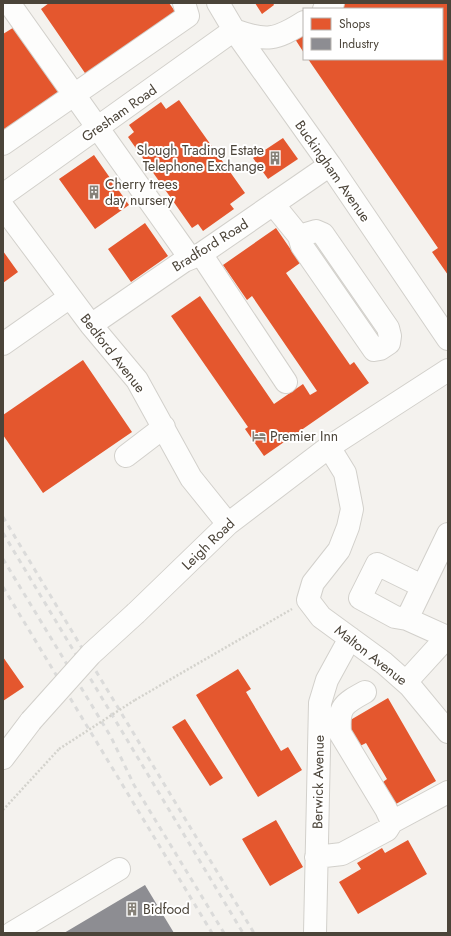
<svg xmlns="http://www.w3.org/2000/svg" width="451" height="936" font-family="Jost,sans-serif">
  <rect width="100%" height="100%" fill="#f4f2ee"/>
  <path fill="#e4572e" d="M49,3H169L177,14L87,76L41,9Z
    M255,3H273L274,5L262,14Z
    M346,3H448V275L432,252L438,248L308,59H442V9H338Z
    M16,26L61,91L3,132V34Z
    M304,33V53L295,39Z
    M179,100L245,193L230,204L234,209L203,231L198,224L192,228L128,137L134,132L129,125L161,102L166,109Z
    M283,138L298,159L268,179L253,158Z
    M94,155L129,205L95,229L59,179Z
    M145,223L168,256L131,282L108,249Z
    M276,228L300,263L286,273L350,365L354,362L369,383L264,456L245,429L248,427L171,316L200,296L274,404L303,384L310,395L317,391L252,296L247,300L223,265Z
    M3,251L18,272L3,283Z
    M83,360L132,432L43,493L3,435V415Z
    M3,657L24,687L3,701Z
    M238,669L251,689L246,692L281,751L288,747L302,770L258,797L196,695Z
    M388,698L436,781L396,804L383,782L387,779L366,743L360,746L347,722Z
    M185,719L223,778L210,786L172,727Z
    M276,820L303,867L270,886L242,839Z
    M408,840L427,874L358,914L339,882L361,869L357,863L382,848L385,853Z"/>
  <path fill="#8d8d92" d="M145,885L174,933H64Z"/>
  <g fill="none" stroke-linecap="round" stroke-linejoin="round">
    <g stroke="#d2d0cb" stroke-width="24">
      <path id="minor" d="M9,3L190,258
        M218,3L234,30L330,165L448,339
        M324,9L333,3
        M3,144L188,16L184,3
        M3,195L234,30C266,42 276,40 304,22
        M273,204L299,236
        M3,207L91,325L137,380L191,478L228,524
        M316,231L323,234L388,328L390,336L389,343L380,349L374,350L302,246L299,236Z
        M201,254L286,382
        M91,325L184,261L201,254L330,165
        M3,344L70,297
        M329,447L345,473L352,509L348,527L339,550L313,583L308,600L321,617L384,663L410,686L448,732
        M126,456L164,427
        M136,613L228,524L329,447L448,370
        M407,619L448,534
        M406,682L447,637L407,619L395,617L360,598L377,564L422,586
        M3,758L31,721
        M392,822L448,792
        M316,857L342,854L387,830L392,822L386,809L340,733C338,707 343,704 365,692
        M12,933L119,869
        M315,933L320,703L327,680L350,638"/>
    </g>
    <path stroke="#d3d2cc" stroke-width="2.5" stroke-dasharray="2 2" stroke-linecap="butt" d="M135,700L292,609
      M3,810L59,749"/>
    <use href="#minor" stroke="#fdfdfc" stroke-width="22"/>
    <path stroke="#dbdbda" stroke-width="3" stroke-dasharray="5 5" stroke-linecap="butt" d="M3,517L254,933
      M3,533L243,933
      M3,559L111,737L134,785L224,933
      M3,587L212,933"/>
    <g stroke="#d2d0cb" stroke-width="24" stroke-linecap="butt">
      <path id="minor-bridge" d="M31,721L91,654L136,613"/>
    </g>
    <path stroke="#d3d2cc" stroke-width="2.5" stroke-dasharray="2 2" stroke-linecap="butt" d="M59,749L135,700"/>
    <use href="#minor-bridge" stroke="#fdfdfc" stroke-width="22"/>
  </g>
  <defs>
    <g id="building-bare" transform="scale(1.08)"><path d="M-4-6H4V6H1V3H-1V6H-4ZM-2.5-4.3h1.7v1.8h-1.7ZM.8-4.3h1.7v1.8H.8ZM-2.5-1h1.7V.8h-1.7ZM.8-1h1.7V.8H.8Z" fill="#868178" stroke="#fff" stroke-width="2.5" paint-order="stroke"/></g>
    <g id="hotel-bare" transform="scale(1.08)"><path d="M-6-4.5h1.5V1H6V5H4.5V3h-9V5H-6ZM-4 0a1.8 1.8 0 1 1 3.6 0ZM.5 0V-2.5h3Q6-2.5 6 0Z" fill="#868178" stroke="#fff" stroke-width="2.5" paint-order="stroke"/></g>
  </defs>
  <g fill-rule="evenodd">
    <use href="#building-bare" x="275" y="158"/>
    <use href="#building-bare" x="94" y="192"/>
    <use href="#hotel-bare" x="259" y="436"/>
    <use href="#building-bare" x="132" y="909"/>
  </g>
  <g text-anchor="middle" stroke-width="4" stroke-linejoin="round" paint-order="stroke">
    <g font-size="14" fill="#4b4439" stroke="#fff">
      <text transform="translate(119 113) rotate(-35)" y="5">Gresham Road</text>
      <text transform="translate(333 171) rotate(55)" y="5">Buckingham Avenue</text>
      <text transform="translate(210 245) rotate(-32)" y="5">Bradford Road</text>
      <text transform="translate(113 353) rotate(52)" y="5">Bedford Avenue</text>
      <text transform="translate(208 544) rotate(-44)" y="5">Leigh Road</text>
      <text transform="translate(371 655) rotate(38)" y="5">Malton Avenue</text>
      <text transform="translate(318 782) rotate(-89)" y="5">Berwick Avenue</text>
    </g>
    <g font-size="14" fill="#4b4439" stroke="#fff" text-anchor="start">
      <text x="264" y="155" text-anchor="end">Slough Trading Estate<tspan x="264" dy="16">Telephone Exchange</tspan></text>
      <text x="105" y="189">Cherry trees<tspan x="105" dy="16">day nursery</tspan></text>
      <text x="270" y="441">Premier Inn</text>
      <text x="143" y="914">Bidfood</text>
    </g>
  </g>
  <rect width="451" height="936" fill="none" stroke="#4b4439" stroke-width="8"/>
  <rect x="303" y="8" width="140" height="52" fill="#ffffff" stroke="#b7b4b0"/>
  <rect x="311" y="18" width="20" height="12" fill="#e4572e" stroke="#b7b4b0"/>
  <text x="339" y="28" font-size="12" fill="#4b4439">Shops</text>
  <rect x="311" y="38" width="20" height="12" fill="#8d8d92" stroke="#b7b4b0"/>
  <text x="339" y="48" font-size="12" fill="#4b4439">Industry</text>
</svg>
